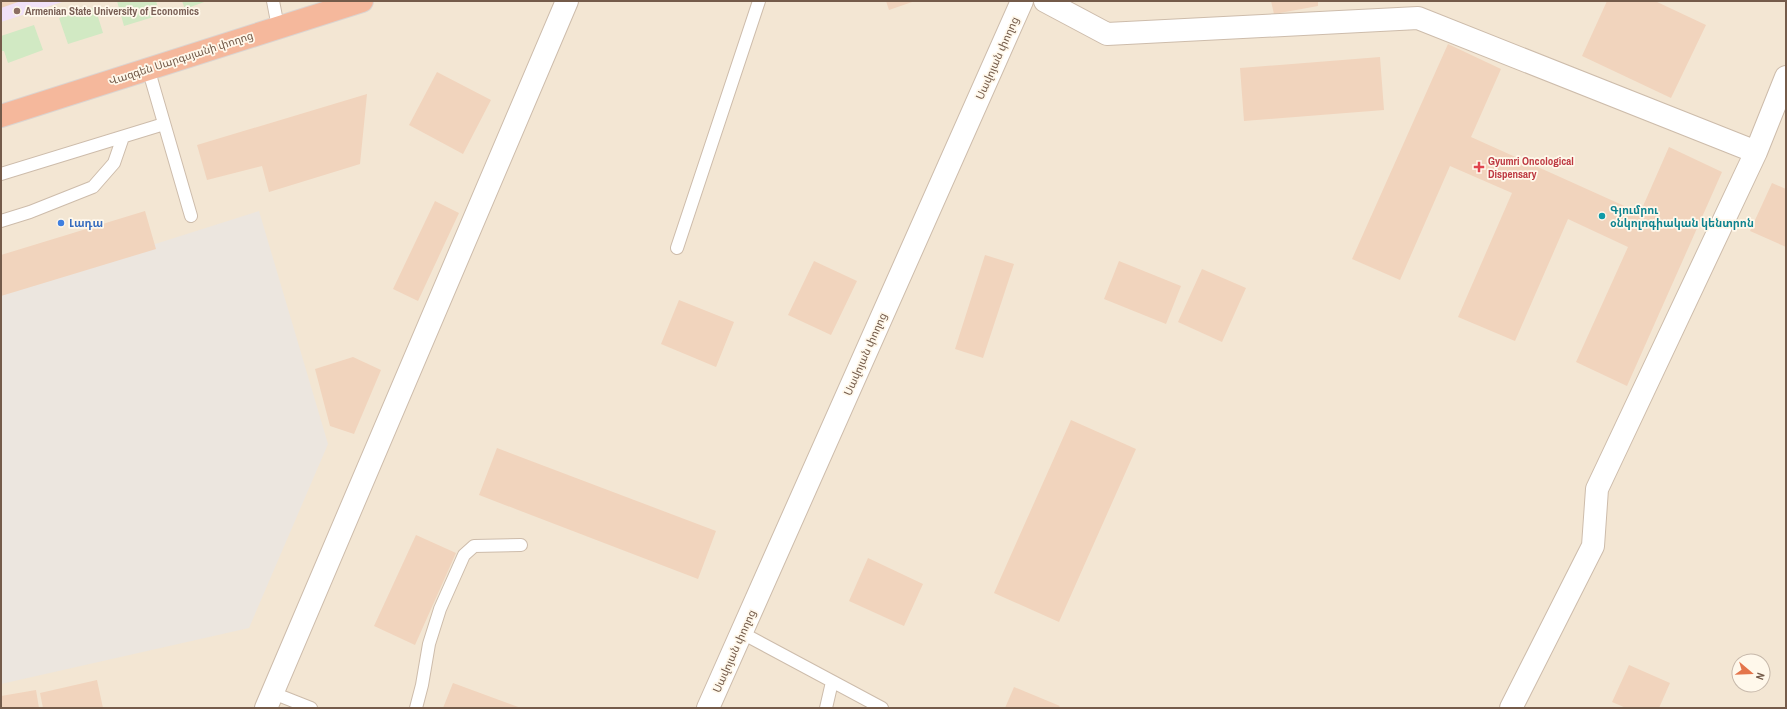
<svg xmlns="http://www.w3.org/2000/svg" width="1787" height="709" font-family="'Archivo Narrow','Noto Sans Armenian',sans-serif">
  <rect width="100%" height="100%" fill="#fcf4e5"/>
  <path fill="#f3e6d3" fill-rule="evenodd" d="M1,1H1786V708H1ZM1739,661H1763V685H1739Z"/>
  <path fill="#ece6df" d="M259,211L328,444L249,628L1,684V293Z"/>
  <path fill="#f1e1f8" d="M1,1H65L1,22Z"/>
  <path fill="#d1e9c3" d="M117,1H156L160,15L124,26Z
    M182,1H207L185,9Z
    M95,7L103,33L68,44L59,18Z
    M34,25L43,50L8,63L4,51H1V36Z"/>
  <path fill="#f1d4bd" d="M1,1H21L1,8Z
    M886,1H915L889,10Z
    M1271,1H1318V6L1274,14Z
    M1607,1H1655L1706,25L1671,98L1582,56Z
    M1448,44L1501,69L1471,137L1640,213L1669,147L1722,172L1627,386L1576,362L1628,247L1568,219L1515,341L1458,317L1512,193L1450,166L1400,280L1352,259Z
    M1380,57L1384,110L1244,121L1240,68Z
    M437,72L491,100L463,154L409,125Z
    M367,94L360,164L269,192L262,166L207,180L197,145Z
    M1772,183L1786,189V247L1750,231Z
    M435,201L459,213L418,301L393,289Z
    M145,211L156,249L1,296V255Z
    M985,255L1014,264L983,358L955,349Z
    M814,261L857,281L831,335L788,315Z
    M1119,261L1181,286L1166,324L1104,299Z
    M1202,269L1246,288L1222,342L1178,322Z
    M679,300L734,322L716,367L661,344Z
    M353,357L381,370L354,434L330,426L315,369Z
    M1071,420L1136,449L1059,622L994,593Z
    M497,448L716,531L698,579L479,495Z
    M416,535L456,553L415,645L374,626Z
    M868,558L923,584L904,626L849,601Z
    M1629,665L1670,683L1659,708H1626L1612,702Z
    M97,680L103,708H43L40,693Z
    M453,683L521,708H443Z
    M1014,687L1060,706L1058,708H1005Z
    M36,690L39,708H1V696Z"/>
  <g fill="none" stroke-linecap="round" stroke-linejoin="round">
    <g stroke="#cdbcab" stroke-width="14">
      <path id="lane" d="M273,1L278,27
        M148,68L191,216
        M1,174L164,124
        M1,221L30,212L93,187L114,163L123,137
        M677,248L759,1
        M742,633L882,708
        M273,693L311,708
        M416,708L422,685L429,644L440,609L464,555L474,546L521,545
        M826,708L832,682"/>
    </g>
    <g stroke="#cdbcab" stroke-width="24">
      <path id="street" d="M1045,1L1107,34L1418,18L1756,152
        M266,708L567,1
        M708,708L1022,1
        M1511,708L1593,546L1597,489L1756,152L1786,77"/>
    </g>
    <g stroke="#dbd4d0" stroke-width="24">
      <path id="highway" d="M1,116L362,1"/>
    </g>
    <use href="#lane" stroke="#fff" stroke-width="12"/>
    <use href="#street" stroke="#fff" stroke-width="22"/>
    <use href="#highway" stroke="#f5b89c" stroke-width="22"/>
  </g>
  <circle fill="#8d6e63" stroke="#fff8eb" stroke-width="1.5" cx="17" cy="11" r="4"/>
  <path fill="#e0444e" stroke="#fff8eb" stroke-width="1.5" d="M1477 161h4v4h4v4h-4v4h-4v-4h-4v-4h4z"/>
  <circle fill="#0f9aa8" stroke="#fff8eb" stroke-width="1.5" cx="1602" cy="216" r="4"/>
  <circle fill="#3f7fe0" stroke="#fff8eb" stroke-width="1.5" cx="61" cy="223" r="4"/>
  <g text-anchor="middle" stroke-width="3.5" stroke-linejoin="round" paint-order="stroke">
    <g font-size="11" font-weight="bold" fill="#785e54" stroke="#fff8eb" text-anchor="start">
      <text x="25" y="15">Armenian State University of Economics</text>
    </g>
    <g font-size="11" fill="#745b4a" stroke="#fff8eb">
      <text transform="translate(181 58) rotate(-18)" y="4">Վազգեն Սարգսյանի փողոց</text>
      <text transform="translate(997 58) rotate(-66)" y="4">Սավոյան փողոց</text>
      <text transform="translate(865 354) rotate(-66)" y="4">Սավոյան փողոց</text>
      <text transform="translate(734 651) rotate(-66)" y="4">Սավոյան փողոց</text>
    </g>
    <g font-size="11" font-weight="bold" fill="#be3a42" stroke="#fff8eb" text-anchor="start">
      <text x="1488" y="165">Gyumri Oncological<tspan x="1488" dy="13">Dispensary</tspan></text>
    </g>
    <g font-size="11" font-weight="bold" fill="#0d838f" stroke="#fff8eb" text-anchor="start">
      <text x="1610" y="214">Գյումրու<tspan x="1610" dy="13">օնկոլոգիական կենտրոն</tspan></text>
    </g>
    <g font-size="11" font-weight="bold" fill="#366cbe" stroke="#fff8eb" text-anchor="start">
      <text x="69" y="227">Լադա</text>
    </g>
  </g>
  <rect width="1787" height="709" fill="none" stroke="#745b4a" stroke-width="4"/>
  <g transform="translate(1751 673) rotate(109)"><circle r="19" fill="#fff8eb" stroke="#c7b9ab"/>
  <path d="M0-3L7 15L0 10L-7 15Z" fill="#e4754b"/>
  <text y="-6" font-size="11" font-weight="bold" text-anchor="middle" fill="#745b4a">N</text>
  </g>
</svg>
